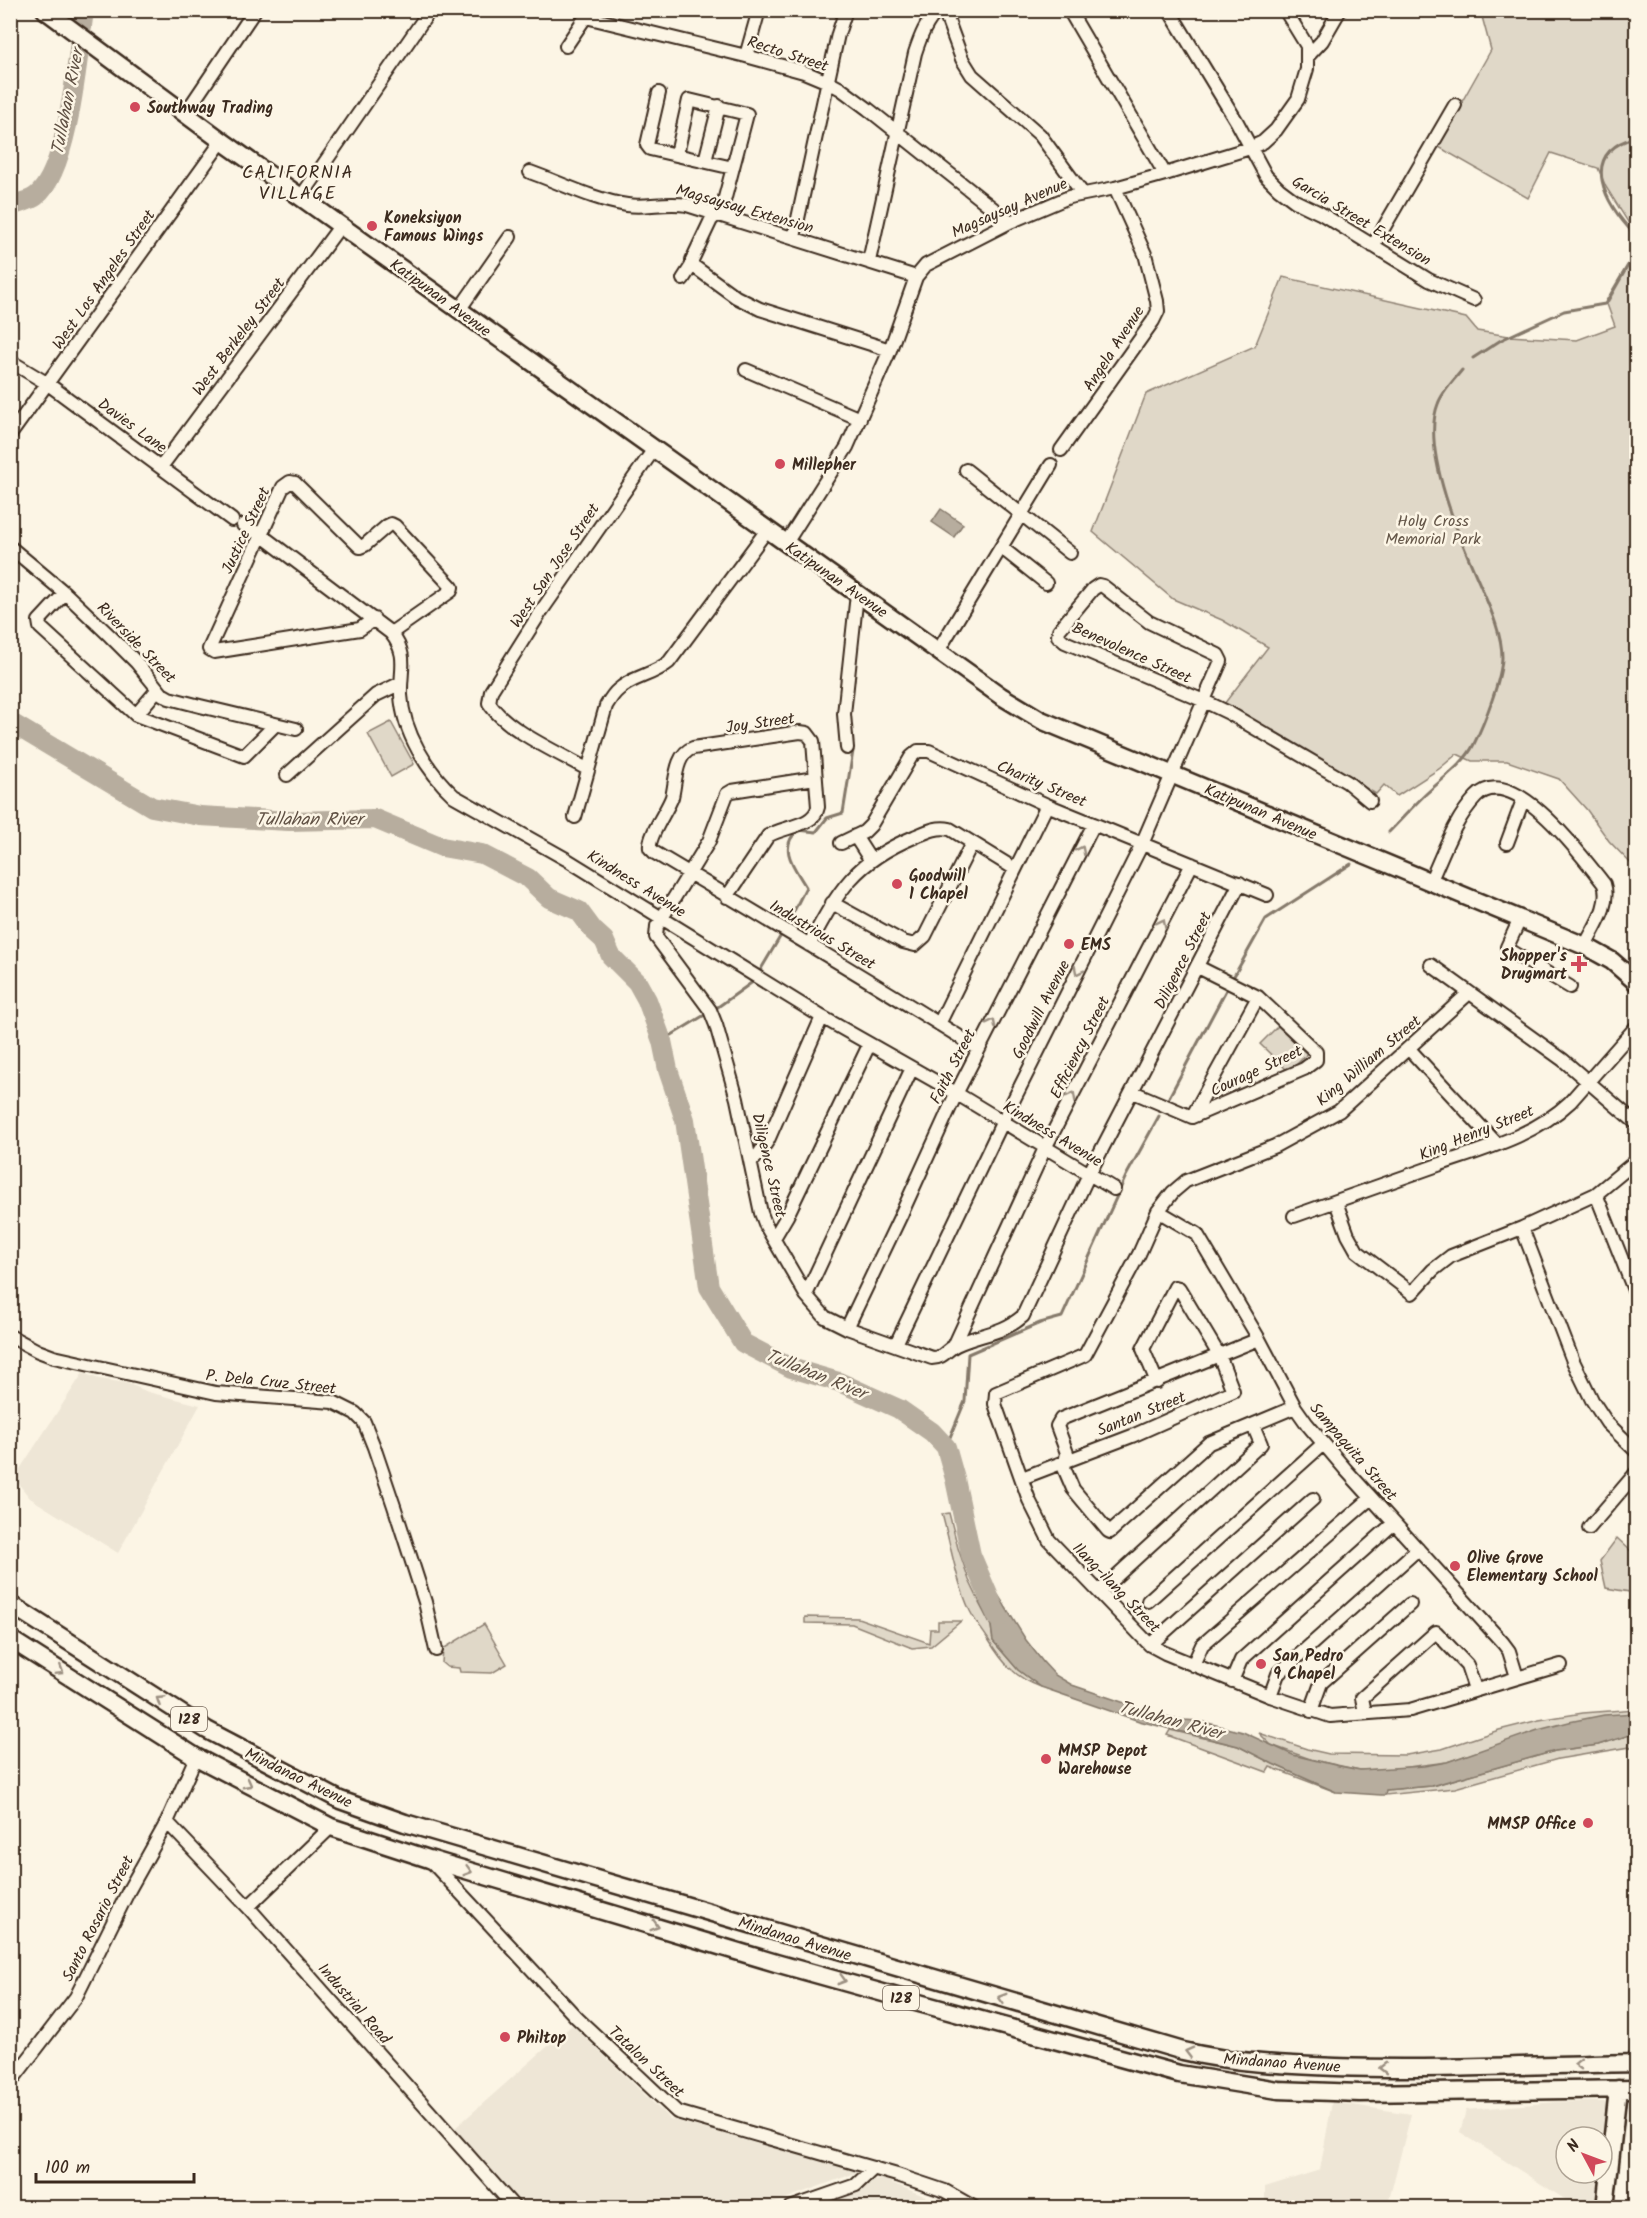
<svg xmlns="http://www.w3.org/2000/svg" width="1647" height="2218" font-family="Kalam,sans-serif">
  <rect width="100%" height="100%" fill="#fcf5e5"/>
  <filter id="ink" filterUnits="userSpaceOnUse"><feTurbulence type="fractalNoise" baseFrequency=".0167" numOctaves="2"/><feDisplacementMap in="SourceGraphic" scale="12" xChannelSelector="R" yChannelSelector="G"/><feConvolveMatrix kernelMatrix="1 2 1 2 8 2 1 2 1" color-interpolation-filters="sRGB"/></filter>
  <g filter="url(#ink)">
    <path fill="#eee6d6" fill-rule="evenodd" d="M83,1373L99,1379L127,1383L148,1392L200,1405L118,1553L30,1498L14,1478Z
      M572,2025L670,2119L858,2172L763,2207H523L454,2129Z
      M1332,2102L1411,2114L1389,2200L1429,2207H1265V2187L1320,2170Z
      M1556,2102H1608L1606,2164L1600,2207H1577L1460,2132L1466,2110ZM1566,2137H1602V2173H1566Z
      M882,2179L944,2204L943,2208H794L851,2186Z"/>
    <path fill="#e0d8c8" stroke="#8e8173" stroke-width="1.5" d="M1479,11H1636V235L1606,187L1598,168L1551,153L1528,198L1437,146L1491,50L1481,13Z
      M1636,253V869L1609,841L1587,810L1559,779L1507,761H1472L1457,754L1439,769L1397,796L1384,785L1376,794L1224,704L1268,647L1222,620L1173,599L1093,532L1146,394L1255,346L1283,277L1466,318L1477,331L1509,336L1577,340L1615,326L1607,304Z
      M391,722L414,764L391,777L368,734Z
      M1278,1026L1307,1054L1289,1072L1260,1044Z
      M949,1513L958,1548L969,1580L991,1626L993,1641L1018,1670L1041,1687C1015,1678 1002,1662 988,1639C982,1630 975,1621 970,1611C956,1581 951,1546 942,1514Z
      M1617,1538L1633,1553L1636,1549V1593L1606,1588L1600,1561Z
      M805,1617L858,1618L929,1643L930,1629H938V1621H961L931,1646L912,1648L852,1624L805,1623Z
      M484,1624L507,1664L492,1673L460,1672L459,1668L447,1667L442,1663L443,1649Z
      M1636,1709V1713L1492,1747L1447,1762L1392,1769L1360,1770L1313,1760L1271,1745L1259,1733L1307,1749L1329,1754L1406,1755L1442,1749L1499,1730L1539,1720L1583,1713Z
      M1170,1730L1238,1746L1273,1764L1336,1792L1270,1767L1267,1772L1167,1735Z
      M1636,1733V1746L1558,1759L1455,1788L1385,1795V1790L1432,1786L1555,1751L1598,1745Z"/>
    <path fill="#b7ad9e" stroke="#85796b" stroke-width="1.5" d="M941,509L963,524L954,537L932,522Z
      M995,1590L1026,1640L1043,1662L1055,1675L1072,1685L1160,1715L1183,1720L1200,1721L1243,1732L1293,1755L1339,1766L1360,1770L1424,1766L1447,1762L1538,1730L1569,1722L1604,1715L1636,1713V1733L1598,1745L1555,1751L1431,1786L1386,1790L1385,1795H1381L1336,1792L1273,1764L1238,1746L1139,1721L1041,1687L1018,1670L993,1641L991,1626L979,1603Z"/>
    <g fill="none" stroke-linecap="round" stroke-linejoin="round">
      <path stroke="#85796b" stroke-width="3" d="M1473,358L1501,340L1564,311L1605,304L1634,255L1635,250L1632,242L1636,236C1606,205 1576,154 1636,137
        M1389,832C1402,819 1414,805 1427,793C1443,778 1465,763 1474,744C1484,724 1502,678 1502,657C1502,634 1490,608 1481,587C1462,544 1420,449 1438,404C1442,392 1454,380 1462,370
        M788,923L806,887C795,868 777,848 798,830L816,832L827,818L843,813L853,751
        M761,969L780,937
        M1234,976L1266,919L1351,864
        M715,1009L754,981
        M662,1041L703,1016
        M1167,1101L1226,990
        M946,1447L965,1401L968,1354L1040,1323L1062,1317L1126,1176L1159,1116"/>
      <path stroke="#b7ad9e" stroke-width="20" d="M10,206C18,203 30,201 36,196C69,170 78,53 84,10
        M10,722L152,807L200,816L289,821L375,819L442,847L482,854L528,878L549,898L579,911L593,930L604,940L611,956L637,982L647,1000L662,1041L668,1070L685,1120L709,1287L743,1343L791,1368L839,1382L899,1409L932,1432L946,1447L955,1479L971,1555L998,1618"/>
      <g stroke="#3b2a1e" stroke-width="16">
        <path id="minor" d="M944,10L962,59L972,75L1040,135L1083,194
          M1069,10L1165,174
          M1169,10L1237,122L1266,176L1279,189L1295,201L1320,213L1429,280L1474,300
          M586,17L746,56L804,72L828,82L841,89L868,109L1010,222
          M566,46L589,12
          M746,56L759,10
          M1308,56L1322,41L1340,10
          M659,93L647,145L650,149L733,168
          M185,114L255,10
          M677,154L689,100L747,114L722,209L711,220L692,260V265L683,279
          M705,161L719,106
          M530,172C561,183 594,200 627,205C647,208 666,201 687,205L916,277
          M301,197L430,10
          M794,237L838,34L846,10
          M1373,246L1455,105
          M869,261L915,53C920,38 926,21 939,10
          M692,265L736,297L760,309L890,350
          M459,310L510,237
          M10,361L48,384L232,520
          M746,370L860,419
          M10,435L222,141
          M1061,450L1153,321L1158,311L1157,301L1145,254L1115,188
          M161,467L341,225
          M966,470L1070,553
          M243,525L261,535L391,633C409,656 400,669 401,695C403,732 427,771 454,796L566,859L822,1017L949,1089L1114,1189
          M786,543L847,447L890,350L916,277L926,265L1010,222L1069,197L1115,188L1165,174L1250,148L1263,142L1276,130L1298,99L1307,69V46L1285,10
          M10,547L65,593L110,636L136,662L162,694L169,698L200,706L296,729
          M1002,548L1046,583
          M65,593L39,621L40,627L136,715L244,756L275,725
          M374,619L360,629L214,652L209,649L283,487L290,482L295,483L360,547L365,545L387,526L391,524L395,526L452,587L451,591L391,633
          M938,651L1051,465
          M136,715L158,689
          M847,748L844,714L857,594
          M587,769C559,753 506,730 489,703L491,691L540,613L654,449
          M287,775L376,695L401,683
          M815,778L732,791L727,794L709,841L657,926L656,937L710,1010L716,1025L737,1099L761,1213L766,1226L806,1295L825,1317L847,1328L932,1358C944,1358 946,1350 956,1345C979,1334 1003,1334 1023,1316L1089,1174L1240,883
          M575,817L606,706C609,701 613,694 618,690C633,676 652,676 669,662L767,530
          M855,836L871,861
          M841,843L864,832L871,825L911,757L918,751H929L1047,805L1267,895
          M1507,843L1523,800
          M1430,882C1443,854 1454,820 1476,797C1512,759 1585,860 1604,884C1611,905 1594,927 1585,946
          M727,897L768,836C783,826 814,827 818,807L813,741L807,733L800,732L693,748C675,754 676,781 672,797C667,811 648,836 650,848L655,853C763,917 872,981 979,1049
          M832,903L903,942L915,945L925,936L972,843
          M1520,919L1507,947L1510,951L1570,987
          M809,945C839,890 854,862 914,837C926,832 937,826 950,829L1015,869
          M1431,965L1563,1060L1636,1123
          M1469,993L1339,1111L1275,1146L1186,1181L1173,1192L1158,1211L1139,1254L1085,1355L996,1393L995,1404L1029,1500L1049,1540L1150,1645L1165,1653L1270,1696L1330,1716L1410,1710L1561,1665
          M939,1024L1047,805
          M1409,1049L1497,1144
          M1133,1092L1192,1117L1304,1069L1316,1060V1052L1258,997L1198,967
          M1192,1117L1258,997
          M751,1162L759,1154L768,1140L822,1017
          M1596,1194L1636,1295
          M1336,1202L1348,1235L1357,1251L1412,1293L1433,1270L1451,1256L1522,1228L1596,1194L1636,1161
          M1158,1211L1197,1234L1259,1339L1295,1407L1307,1424L1346,1470L1503,1643L1509,1651L1517,1677
          M1294,1216C1342,1199 1390,1182 1438,1165C1484,1149 1534,1136 1570,1102L1636,1027
          M1522,1228L1573,1361L1592,1400L1607,1423L1636,1451
          M774,1238L787,1216L869,1045
          M806,1295L912,1068
          M847,1328L901,1215L956,1094L1094,824
          M10,1336L38,1351L54,1357L216,1393L333,1402L355,1413L364,1422L374,1447L394,1506L425,1602L436,1650
          M1259,1339L1061,1419L1057,1426L1067,1453L1064,1468L1073,1489L1108,1531L1110,1532L1209,1443L1295,1407
          M896,1344L1002,1123L1142,844L1221,661L1218,655L1149,622L1103,586L1099,585L1093,589L1059,630L1058,636L1065,642L1204,701L1229,713L1347,782L1370,801
          M954,1346L1045,1148L1192,864
          M1022,1478L1132,1436L1233,1391L1219,1355L1179,1288L1175,1287L1143,1349L1157,1382
          M1589,1528L1636,1473
          M1100,1591L1261,1444L1253,1425
          M1148,1601L1323,1444
          M1150,1645L1313,1499
          M1193,1665L1202,1645L1371,1498
          M1232,1681L1241,1660L1394,1523
          M1270,1696L1278,1674L1418,1549
          M1311,1711L1321,1683L1410,1604
          M1365,1712L1362,1698L1436,1632L1467,1665L1475,1689
          M167,1822L248,1907L515,2208
          M430,1860L577,2018L677,2112L897,2175L945,2191L975,2208
          M248,1907L331,1827
          M10,2083L76,1997L129,1890L167,1822L196,1757
          M790,2208L856,2185L874,2168"/>
      </g>
      <g stroke="#3b2a1e" stroke-width="21">
        <path id="major" d="M45,10L222,141L1001,696L1041,720L1585,946L1612,961L1636,982
          M10,1604L207,1730L340,1800L405,1823L1183,2051C1234,2063 1284,2065 1336,2067C1436,2070 1536,2065 1636,2063
          M10,1639L196,1757L331,1827L429,1859L776,1963L919,2003L1179,2074L1278,2090L1360,2093L1636,2089
          M1605,2208L1618,2089"/>
      </g>
      <use href="#minor" stroke="#fcf5e5" stroke-width="12"/>
      <use href="#major" stroke="#fcf5e5" stroke-width="16"/>
    </g>
    <defs><path id="oneway-chevron" d="M-2-3.5L2.5 0L-2 3.5" fill="none" stroke-width="1.6" stroke-linecap="round" stroke-linejoin="round" transform="scale(1.5)"/></defs>
    <g stroke="#9c9082">
      <use href="#oneway-chevron" transform="translate(1081 850) rotate(-63)"/>
      <use href="#oneway-chevron" transform="translate(1162 923) rotate(-63)"/>
      <use href="#oneway-chevron" transform="translate(1078 971) rotate(117)"/>
      <use href="#oneway-chevron" transform="translate(992 1023) rotate(-63)"/>
      <use href="#oneway-chevron" transform="translate(1072 1096) rotate(-62)"/>
      <use href="#oneway-chevron" transform="translate(60 1671) rotate(32)"/>
      <use href="#oneway-chevron" transform="translate(160 1700) rotate(-147)"/>
      <use href="#oneway-chevron" transform="translate(248 1784) rotate(28)"/>
      <use href="#oneway-chevron" transform="translate(468 1871) rotate(16)"/>
      <use href="#oneway-chevron" transform="translate(655 1926) rotate(17)"/>
      <use href="#oneway-chevron" transform="translate(842 1980) rotate(16)"/>
      <use href="#oneway-chevron" transform="translate(1002 1998) rotate(-164)"/>
      <use href="#oneway-chevron" transform="translate(1189 2052) rotate(-166)"/>
      <use href="#oneway-chevron" transform="translate(1578 2064) rotate(179)"/>
      <use href="#oneway-chevron" transform="translate(1383 2068) rotate(-180)"/>
    </g>
  </g>
  <g fill="#d1495b" stroke="#fcf5e5" stroke-width="2">
    <circle cx="135" cy="107" r="6"/>
    <circle cx="372" cy="226" r="6"/>
    <circle cx="780" cy="464" r="6"/>
    <circle cx="897" cy="884" r="6"/>
    <circle cx="1069" cy="944" r="6"/>
    <path d="M1576 955h6v6h6v6h-6v6h-6v-6h-6v-6h6z"/>
    <circle cx="1455" cy="1566" r="6"/>
    <circle cx="1261" cy="1664" r="6"/>
    <circle cx="1046" cy="1759" r="6"/>
    <circle cx="1588" cy="1823" r="6"/>
    <circle cx="505" cy="2037" r="6"/>
  </g>
  <g text-anchor="middle" stroke-width="5" stroke-linejoin="round" paint-order="stroke">
    <g fill="#fcf5e5" stroke="#75675a" stroke-width="1.5">
      <rect x="171" y="1707" width="36" height="24" rx="4.5"/>
      <rect x="883" y="1986" width="36" height="24" rx="4.5"/>
    </g>
    <g font-size="15" font-weight="bold" fill="#3b2a1e">
      <text x="189" y="1724">128</text>
      <text x="901" y="2003">128</text>
    </g>
    <g font-size="16" fill="#3b2a1e" stroke="#fcf5e5">
      <text transform="translate(788 53) rotate(18)" y="6">Recto Street</text>
      <text transform="translate(1009 207) rotate(-24)" y="6">Magsaysay Avenue</text>
      <text transform="translate(745 208) rotate(16)" y="6">Magsaysay Extension</text>
      <text transform="translate(1362 220) rotate(31)" y="6">Garcia Street Extension</text>
      <text transform="translate(103 279) rotate(-55)" y="6">West Los Angeles Street</text>
      <text transform="translate(441 297) rotate(36)" y="6">Katipunan Avenue</text>
      <text transform="translate(238 336) rotate(-53)" y="6">West Berkeley Street</text>
      <text transform="translate(1113 348) rotate(-57)" y="6">Angela Avenue</text>
      <text transform="translate(133 425) rotate(36)" y="6">Davies Lane</text>
      <text transform="translate(245 530) rotate(-65)" y="6">Justice Street</text>
      <text transform="translate(554 565) rotate(-56)" y="6">West San Jose Street</text>
      <text transform="translate(837 579) rotate(35)" y="6">Katipunan Avenue</text>
      <text transform="translate(137 642) rotate(46)" y="6">Riverside Street</text>
      <text transform="translate(1132 652) rotate(24)" y="6">Benevolence Street</text>
      <text transform="translate(760 722) rotate(-8)" y="6">Joy Street</text>
      <text transform="translate(1042 783) rotate(23)" y="6">Charity Street</text>
      <text transform="translate(1261 811) rotate(23)" y="6">Katipunan Avenue</text>
      <text transform="translate(637 883) rotate(32)" y="6">Kindness Avenue</text>
      <text transform="translate(823 934) rotate(31)" y="6">Industrious Street</text>
      <text transform="translate(1182 960) rotate(-63)" y="6">Diligence Street</text>
      <text transform="translate(1040 1009) rotate(-63)" y="6">Goodwill Avenue</text>
      <text transform="translate(1079 1047) rotate(-63)" y="6">Efficiency Street</text>
      <text transform="translate(1368 1060) rotate(-40)" y="6">King William Street</text>
      <text transform="translate(952 1066) rotate(-63)" y="6">Faith Street</text>
      <text transform="translate(1256 1070) rotate(-25)" y="6">Courage Street</text>
      <text transform="translate(1476 1132) rotate(-22)" y="6">King Henry Street</text>
      <text transform="translate(1053 1133) rotate(31)" y="6">Kindness Avenue</text>
      <text transform="translate(770 1165) rotate(77)" y="6">Diligence Street</text>
      <text transform="translate(271 1381) rotate(6)" y="6">P. Dela Cruz Street</text>
      <text transform="translate(1141 1413) rotate(-22)" y="6">Santan Street</text>
      <text transform="translate(1354 1451) rotate(49)" y="6">Sampaguita Street</text>
      <text transform="translate(1117 1587) rotate(46)" y="6">Ilang-ilang Street</text>
      <text transform="translate(299 1777) rotate(26)" y="6">Mindanao Avenue</text>
      <text transform="translate(97 1918) rotate(-63)" y="6">Santo Rosario Street</text>
      <text transform="translate(795 1938) rotate(17)" y="6">Mindanao Avenue</text>
      <text transform="translate(355 2003) rotate(49)" y="6">Industrial Road</text>
      <text transform="translate(647 2061) rotate(43)" y="6">Tatalon Street</text>
      <text transform="translate(1282 2062) rotate(4)" y="6">Mindanao Avenue</text>
    </g>
    <g font-size="16" font-weight="bold" fill="#3b2a1e" stroke="#fcf5e5" text-anchor="start">
      <text x="147" y="113">Southway Trading</text>
      <text x="384" y="223">Koneksiyon<tspan x="384" dy="18">Famous Wings</tspan></text>
      <text x="792" y="470">Millepher</text>
      <text x="909" y="881">Goodwill<tspan x="909" dy="18">1 Chapel</tspan></text>
      <text x="1081" y="950">EMS</text>
      <text x="1567" y="961" text-anchor="end">Shopper's<tspan x="1567" dy="18">Drugmart</tspan></text>
      <text x="1467" y="1563">Olive Grove<tspan x="1467" dy="18">Elementary School</tspan></text>
      <text x="1273" y="1661">San Pedro<tspan x="1273" dy="18">9 Chapel</tspan></text>
      <text x="1058" y="1756">MMSP Depot<tspan x="1058" dy="18">Warehouse</tspan></text>
      <text x="1576" y="1829" text-anchor="end">MMSP Office</text>
      <text x="517" y="2043">Philtop</text>
    </g>
    <g font-size="16" fill="#645648" stroke="#fcf5e5">
      <text x="1433" y="526">Holy Cross<tspan x="1433" dy="18">Memorial Park</tspan></text>
    </g>
    <g font-size="18" font-style="italic" fill="#605144" stroke="#fcf5e5">
      <text transform="translate(67 102) rotate(-79)" y="6">Tullahan River</text>
      <text x="309" y="825">Tullahan River</text>
      <text transform="translate(816 1374) rotate(22)" y="6">Tullahan River</text>
      <text transform="translate(1171 1720) rotate(15)" y="6">Tullahan River</text>
    </g>
    <g font-size="18" letter-spacing="1.5" fill="#3b2a1e" stroke="#fcf5e5">
      <text x="298" y="178">CALIFORNIA<tspan x="298" dy="21">VILLAGE</tspan></text>
    </g>
  </g>
  <rect width="1647" height="2218" fill="none" stroke="#fcf5e5" stroke-width="36"/>
  <rect x="18" y="18" width="1611" height="2182" fill="none" stroke="#3b2a1e" stroke-width="2" filter="url(#ink)"/>
  <g transform="translate(1584 2155) rotate(311)"><circle r="28" fill="#fcf5e5" stroke="#afa495" stroke-width="1.5"/>
  <path d="M0-4.5L10 22L0 15L-10 22Z" fill="#d1495b"/>
  <text y="-9" font-size="16" font-weight="bold" text-anchor="middle" fill="#3b2a1e">N</text>
  </g>
  <path d="M36 2173v9h158v-9" fill="none" stroke="#3b2a1e" stroke-width="3"/>
  <text x="45" y="2173" font-size="18" fill="#3b2a1e" stroke="#fcf5e5" stroke-width="4.5" paint-order="stroke">100 m</text>
</svg>
